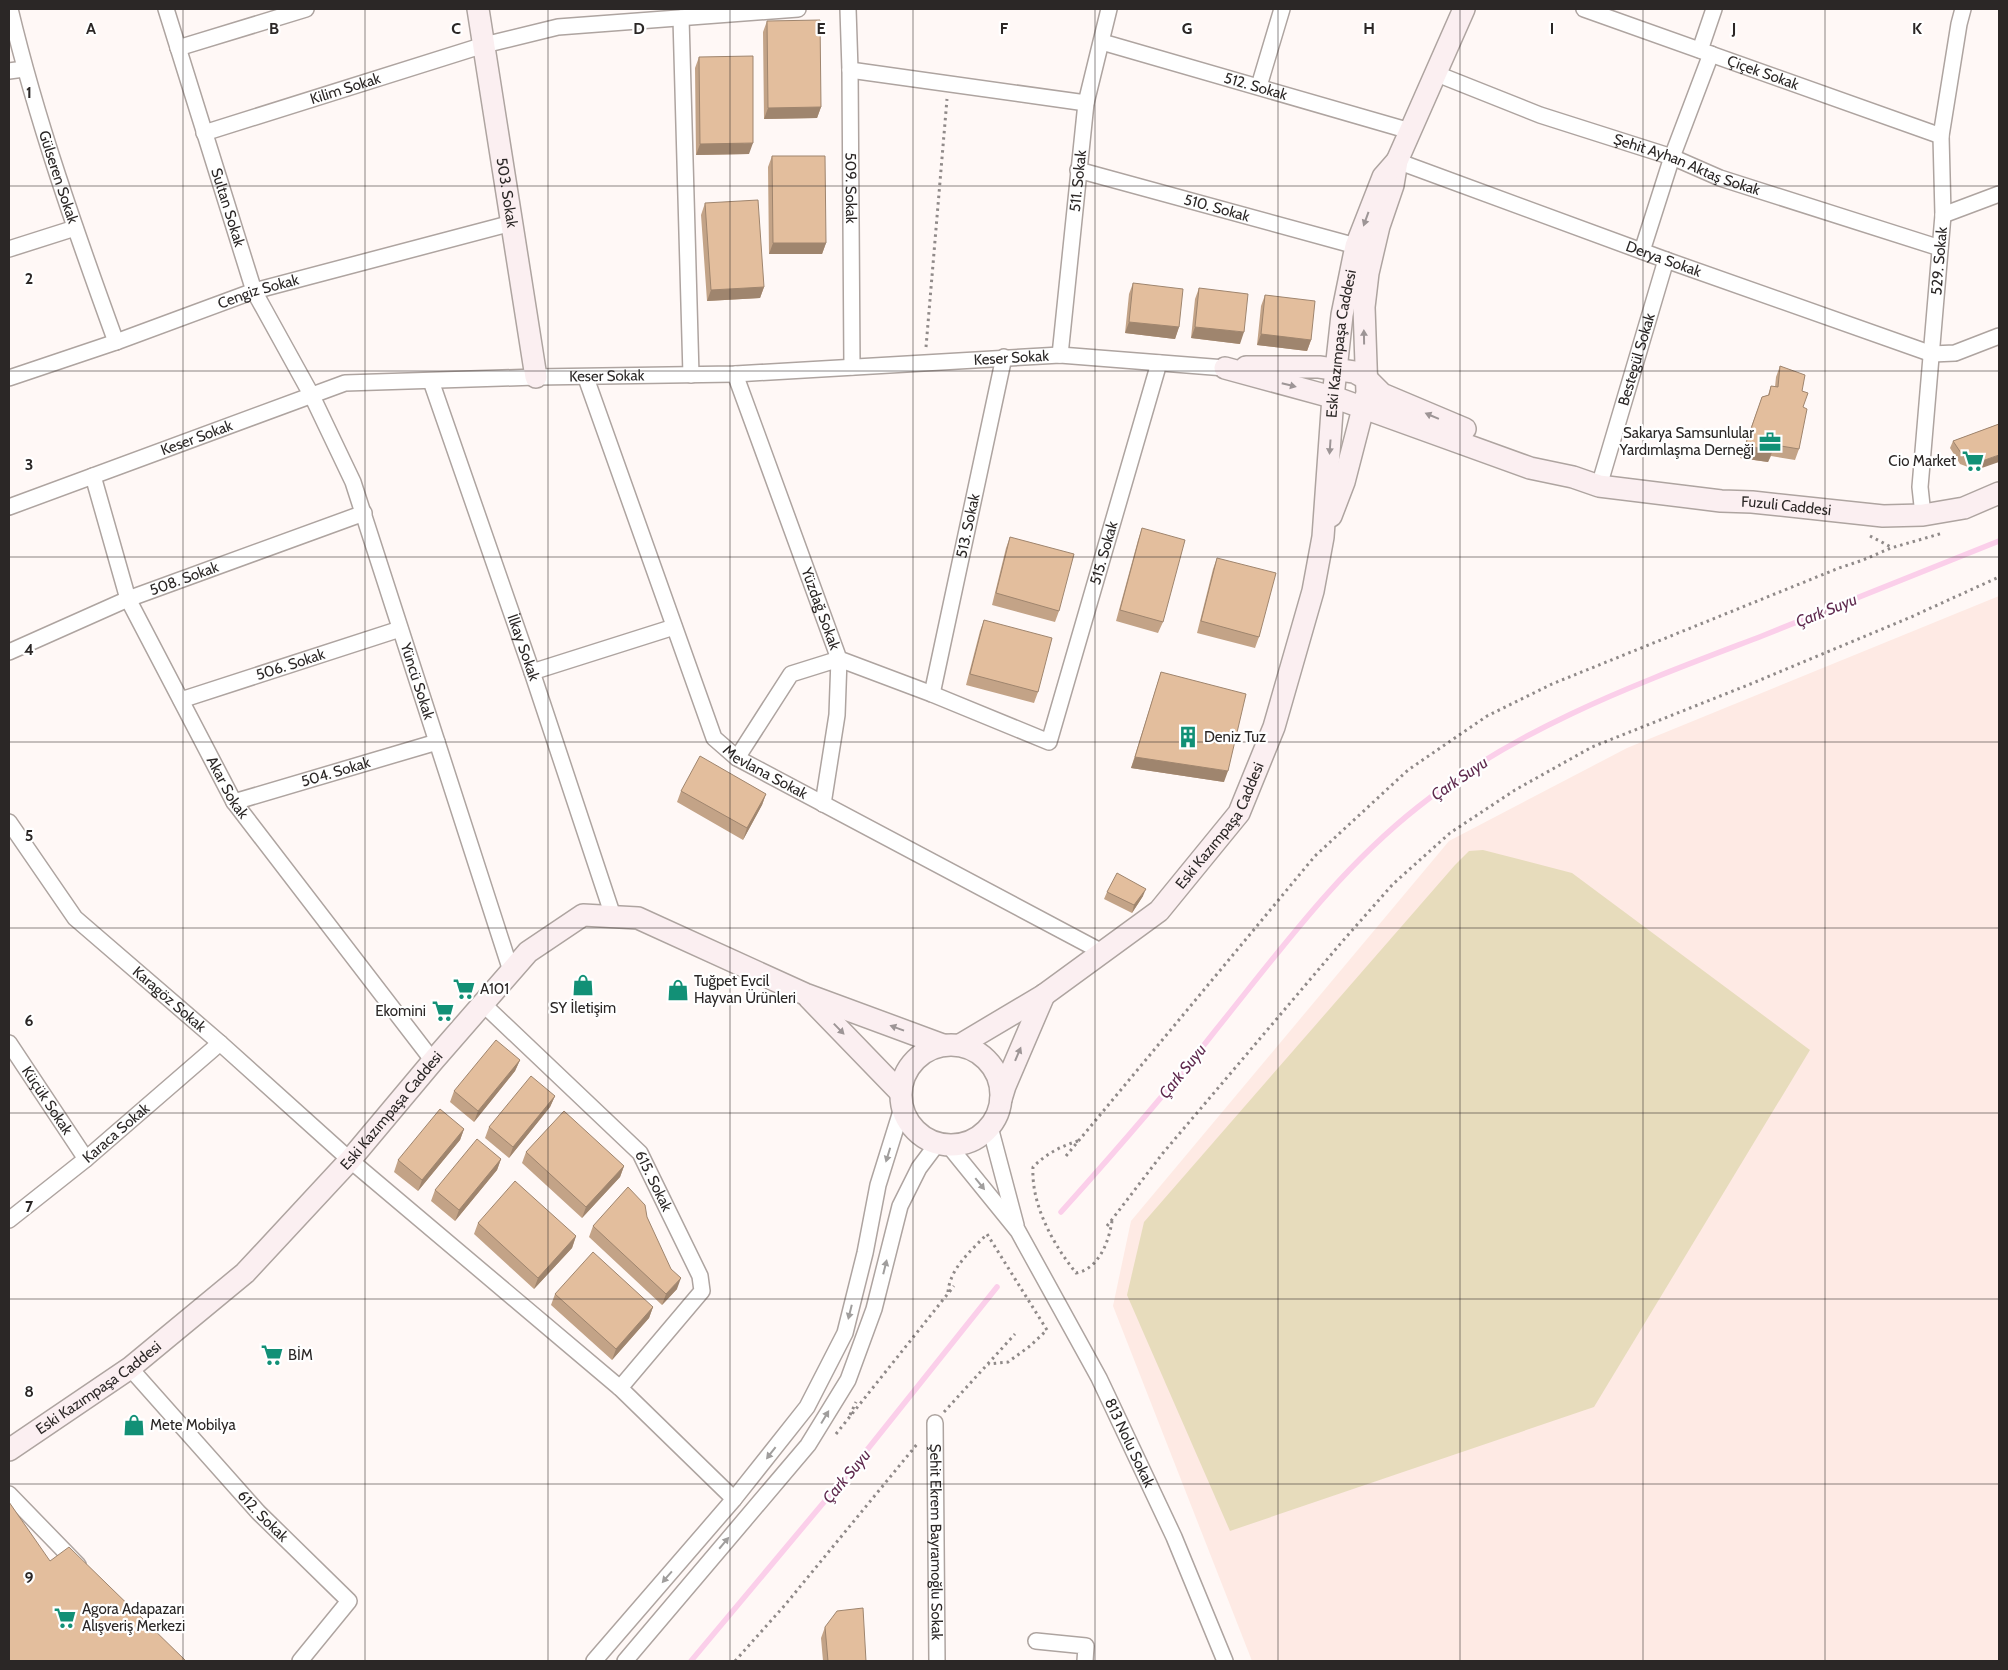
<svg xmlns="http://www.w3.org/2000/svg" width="2008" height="1670" font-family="Cabin,sans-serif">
  <rect width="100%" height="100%" fill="#fff8f6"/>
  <path fill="#feeae4" d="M1999,596V1661H1252L1113,1306L1131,1221L1449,841L1627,748Z"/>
  <path fill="#e7dcbc" d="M1483,850L1572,873L1810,1050L1594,1407L1230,1531L1127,1295L1144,1222L1455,865L1469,851Z"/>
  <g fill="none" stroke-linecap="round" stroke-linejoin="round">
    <path stroke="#fbcfea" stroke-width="5.5" d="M1061,1212C1114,1153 1166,1094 1215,1031C1278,953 1338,870 1418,807C1519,726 1642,682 1762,636C1841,605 1920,573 1999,541
      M691,1661L855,1465L997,1287"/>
    <g stroke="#aea4a0" stroke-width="18">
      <g id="street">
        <path id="s1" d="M10,9C37,122 76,232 116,342"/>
        <path id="s2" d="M166,9L254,291L312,396L353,482L511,971"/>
        <path id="s3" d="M848,9L850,70L852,367"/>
        <path id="s4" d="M1584,9L1941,136"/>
        <path d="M681,18L691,375"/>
        <path id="s5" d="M1102,42L1410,131"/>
        <path d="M178,48L306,9"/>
        <path d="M1700,50L1714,9"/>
        <path d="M850,70L1086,103"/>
        <path d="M9,71L24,69"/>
        <path id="s6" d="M1437,74L1540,115L1672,157L1720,178L1940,248"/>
        <path d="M1259,86L1282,9"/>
        <path id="s7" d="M204,133L484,45L558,27L798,9"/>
        <path id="s8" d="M1397,161L1666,260L1932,354L1955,353L1999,336"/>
        <path id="s9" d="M1078,170L1356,246"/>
        <path d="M1943,215L1999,194"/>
        <path d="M9,249L75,228"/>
        <path d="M1642,251L1672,157L1711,54"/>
        <path id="s10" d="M1060,355L1086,103L1109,9"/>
        <path id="s11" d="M735,374L839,659L932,694L1049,742L1159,363"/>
        <path id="s12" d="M9,378L116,342L254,291L512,223"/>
        <path id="s13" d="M586,378L714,738L737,758L1104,953"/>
        <path id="s14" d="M431,381L532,672L613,916"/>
        <path id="s15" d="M93,476L128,599L234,802L433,1061"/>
        <path id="s16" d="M1599,486L1666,260"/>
        <path id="s17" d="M9,507L345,383L536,377L735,374L1060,355L1225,368"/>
        <path id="s18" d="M1923,515L1920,487L1943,215L1941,136L1959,24L1963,9"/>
        <path id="s19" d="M9,652L128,599L364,513"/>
        <path d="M532,672L674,627"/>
        <path id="s20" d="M932,694L1004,357"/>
        <path id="s21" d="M181,700L400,629"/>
        <path d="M737,758L791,674L839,659L837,715L823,804"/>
        <path id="s22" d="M234,802L437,742"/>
        <path id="s23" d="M9,822L75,918L220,1043L350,1160L620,1388L734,1499"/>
        <path id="s24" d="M482,1003L640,1153L700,1276L702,1291L620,1388"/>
        <path id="s25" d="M9,1043L86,1159"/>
        <path d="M990,1127L1016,1225"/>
        <path id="s26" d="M949,1146L1018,1231L1099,1378L1174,1537L1225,1661"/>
        <path id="s27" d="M9,1220L86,1159L220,1043"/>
        <path id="s28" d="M130,1368L258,1512L349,1601L300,1661"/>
        <path id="s29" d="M935,1423L937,1661"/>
        <path d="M9,1494L78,1565"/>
        <path d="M1036,1641L1086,1646L1085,1661"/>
        <path d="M594,1661L734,1499L807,1407L845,1333L865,1253L878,1185L902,1108"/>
        <path d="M625,1661L808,1445L848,1380L874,1309L900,1206L919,1168L937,1144"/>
      </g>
    </g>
    <g stroke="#aea4a0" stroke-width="24">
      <g id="secondary">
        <path id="s30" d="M478,9L536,377"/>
        <path d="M1246,367H1319L1354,372L1367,379L1382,394L1465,429"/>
        <path id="s31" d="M1225,368L1339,399L1530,468L1573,477L1599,486L1721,501L1752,502L1883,516L1923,515L1964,508L1999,493"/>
        <path d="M1331,516L1344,482L1367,393L1364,307L1368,273L1379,226L1393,185L1397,161L1464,9"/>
        <path d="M809,998L900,1092"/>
        <circle cx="951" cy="1095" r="50"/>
        <path id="s32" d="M960,1045L1044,995L1159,911L1239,813L1274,727L1313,591L1323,537L1333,397L1342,315L1356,246L1383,177L1397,161"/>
        <path d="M1001,1099L1005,1086L1044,995"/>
        <path id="s33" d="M9,1450L130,1368L245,1273L350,1160L433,1061L528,952L583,915L638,918L805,994L943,1045"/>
      </g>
    </g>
    <path stroke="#908a89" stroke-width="3" stroke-dasharray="2.5 4" stroke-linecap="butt" d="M926,347L947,99
      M1870,536L1891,547
      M1078,1141C1061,1146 1046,1154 1033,1167C1031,1205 1053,1244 1076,1273C1099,1269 1109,1241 1112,1221
      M1066,1156L1315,856L1408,770L1487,716L1552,684L1839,568L1863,560L1891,548L1943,533
      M1107,1226L1163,1153L1341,943L1393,884L1450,833L1515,790L1592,747L1753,683L1911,617L1999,577
      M948,1292C950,1268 971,1251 987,1234L1047,1330L1030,1346L1008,1362L988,1364
      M944,1412L1015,1334
      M850,1415L856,1402
      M836,1434L954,1286
      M735,1661L785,1605L918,1443"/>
    <use href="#street" stroke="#fff" stroke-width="15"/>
    <use href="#secondary" stroke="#fbeff1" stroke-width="21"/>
  </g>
  <path fill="#c3a387" d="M767,21L821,107L817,118L764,119L763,32Z
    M699,57L749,154L696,155L695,68Z
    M772,156L826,243L822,254H769L768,167Z
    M705,203L764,287L760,298L707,301L701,215Z
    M1133,283L1179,327L1175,339L1125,333L1129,294Z
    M1199,288L1240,344L1191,338L1195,299Z
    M1265,295L1311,340L1307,351L1257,345L1261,306Z
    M1780,366L1802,391L1803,407L1799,449L1795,460L1771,456L1768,462L1740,458L1762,397L1768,395L1771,386L1775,387L1776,377Z
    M1999,424L1976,470L1960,464L1950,448L1953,441Z
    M1142,528L1163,622L1158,633L1116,621L1138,540Z
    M1010,537L1059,611L1055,622L992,605L1006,548Z
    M1217,558L1259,637L1255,648L1197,633L1213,569Z
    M984,620L1038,692L1034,703L966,685L980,631Z
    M1161,672L1224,782L1131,768Z
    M681,791L766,794L762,805L743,840L677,802Z
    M1107,892L1143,896L1132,913L1104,899Z
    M520,1060L515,1071L474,1122L450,1102L454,1091Z
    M555,1096L550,1107L509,1158L485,1138L489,1127Z
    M464,1129L460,1140L418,1191L394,1172L398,1160Z
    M526,1152L624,1166L620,1177L582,1218L522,1163Z
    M501,1159L497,1170L455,1221L431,1201L435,1190Z
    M647,1217L677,1289L662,1305L589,1237L593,1226Z
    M478,1223L576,1236L572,1248L534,1289L474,1234Z
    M555,1294L653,1307L649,1318L612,1360L551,1305Z
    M825,1627L866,1661H823L821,1638Z"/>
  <path fill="#9f856e" d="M821,107L817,118L764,119L768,108Z
    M753,143L749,154L696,155L700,144Z
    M773,243H826L822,254H769Z
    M764,287L760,298L707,301L711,290Z
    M1129,322L1179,327L1175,339L1125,333Z
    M1195,327L1244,332L1240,344L1191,338Z
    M1261,334L1311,340L1307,351L1257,345Z
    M1775,445L1768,462L1740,458L1745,446Z
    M1999,455V462L1976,470L1979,462Z
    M1135,757L1228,771L1224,782L1131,768Z
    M766,794L762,805L743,840L747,828Z
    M1146,889L1143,896L1132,913L1134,905Z
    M520,1060L515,1071L474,1122L478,1111Z
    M555,1096L550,1107L509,1158L513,1147Z
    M464,1129L460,1140L418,1191L422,1180Z
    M501,1159L497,1170L455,1221L459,1210Z
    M624,1166L620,1177L582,1218L586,1207Z
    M576,1236L572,1248L534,1289L538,1278Z
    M681,1278L677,1289L662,1305L666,1294Z
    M653,1307L649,1318L612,1360L616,1349Z"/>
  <path fill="#e3be9d" stroke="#9f856e" d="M820,20L821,107L768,108L767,21Z
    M753,56V143L700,144L699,57Z
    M772,156H825L826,243H773Z
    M758,200L764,287L711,290L705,203Z
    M1133,283L1183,289L1179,327L1129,322Z
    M1199,288L1248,294L1244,332L1195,327Z
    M1265,295L1315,301L1311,340L1261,334Z
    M1780,366L1805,375L1802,391L1808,393L1803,407L1807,409L1799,449L1775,445L1772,450L1745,446L1762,397L1769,395L1771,386L1778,387Z
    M1999,424V455L1979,462L1963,456L1953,441Z
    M1142,528L1185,540L1163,622L1120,610Z
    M1010,537L1074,554L1059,611L996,593Z
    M1217,558L1276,573L1259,637L1201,621Z
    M984,620L1052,638L1038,692L970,674Z
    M1161,672L1246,694L1228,771L1135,757Z
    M700,756L766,794L747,828L681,791Z
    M1117,873L1146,889L1134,905L1107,892Z
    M496,1040L520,1060L478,1111L454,1091Z
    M531,1076L555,1096L513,1147L489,1127Z
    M440,1109L464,1129L422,1180L398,1160Z
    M564,1111L624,1166L586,1207L526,1152Z
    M477,1139L501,1159L459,1210L435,1190Z
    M515,1181L576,1236L538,1278L478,1223Z
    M628,1187L645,1205L647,1217L671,1269L681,1278L666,1294L593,1226Z
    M593,1252L653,1307L616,1349L555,1294Z
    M9,1502L50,1561L69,1547L186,1661H9Z
    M863,1608L866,1661H828L825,1627L837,1611Z"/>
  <defs><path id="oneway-solid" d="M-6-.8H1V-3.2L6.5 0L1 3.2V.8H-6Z" transform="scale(1.25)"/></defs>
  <g fill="#9d9596">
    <use href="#oneway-solid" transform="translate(1366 219) rotate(110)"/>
    <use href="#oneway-solid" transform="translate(1364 337) rotate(-91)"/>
    <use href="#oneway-solid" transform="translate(1289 385) rotate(14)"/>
    <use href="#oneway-solid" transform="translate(1432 416) rotate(-157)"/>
    <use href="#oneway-solid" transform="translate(1330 447) rotate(94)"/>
    <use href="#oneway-solid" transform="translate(897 1028) rotate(-160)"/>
    <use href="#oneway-solid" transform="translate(839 1029) rotate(46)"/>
    <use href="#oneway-solid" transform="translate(1018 1054) rotate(-67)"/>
  </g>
  <g fill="#a09e9d">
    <use href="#oneway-solid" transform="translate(888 1155) rotate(107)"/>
    <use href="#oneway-solid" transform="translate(980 1184) rotate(51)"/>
    <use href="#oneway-solid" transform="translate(885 1267) rotate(-76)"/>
    <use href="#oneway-solid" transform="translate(850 1312) rotate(104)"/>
    <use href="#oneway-solid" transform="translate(825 1417) rotate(-59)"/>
    <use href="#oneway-solid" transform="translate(771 1453) rotate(128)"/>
    <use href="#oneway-solid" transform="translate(724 1543) rotate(-50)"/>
    <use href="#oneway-solid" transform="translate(667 1577) rotate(131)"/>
  </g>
  <path fill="none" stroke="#2b2726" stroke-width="1" stroke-opacity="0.55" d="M183,9V1661M365,9V1661M548,9V1661M730,9V1661M913,9V1661M1095,9V1661M1278,9V1661M1460,9V1661M1643,9V1661M1825,9V1661M9,186H1999M9,371H1999M9,557H1999M9,742H1999M9,928H1999M9,1113H1999M9,1299H1999M9,1484H1999"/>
  <defs>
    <g id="office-bare" transform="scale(1.725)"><path d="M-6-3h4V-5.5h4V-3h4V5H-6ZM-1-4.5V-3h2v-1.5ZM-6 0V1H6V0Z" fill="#129076" stroke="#fff" stroke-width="2.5" paint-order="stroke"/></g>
    <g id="supermarket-bare" transform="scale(1.725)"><path d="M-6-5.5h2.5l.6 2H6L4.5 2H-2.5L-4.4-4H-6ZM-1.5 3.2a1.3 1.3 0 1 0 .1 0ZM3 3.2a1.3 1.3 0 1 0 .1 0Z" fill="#129076" stroke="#fff" stroke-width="2.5" paint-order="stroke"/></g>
    <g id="building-bare" transform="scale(1.725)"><path d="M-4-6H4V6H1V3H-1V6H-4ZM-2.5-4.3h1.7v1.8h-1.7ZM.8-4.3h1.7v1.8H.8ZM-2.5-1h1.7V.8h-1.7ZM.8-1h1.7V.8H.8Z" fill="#129076" stroke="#fff" stroke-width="2.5" paint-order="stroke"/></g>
    <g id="shop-bare" transform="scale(1.725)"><path d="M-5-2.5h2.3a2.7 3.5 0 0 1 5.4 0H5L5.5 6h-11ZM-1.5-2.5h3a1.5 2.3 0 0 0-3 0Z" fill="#129076" stroke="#fff" stroke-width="2.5" paint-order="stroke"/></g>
  </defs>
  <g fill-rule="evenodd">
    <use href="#office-bare" x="1770" y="442"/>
    <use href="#supermarket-bare" x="1973" y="461"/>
    <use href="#building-bare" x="1188" y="737"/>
    <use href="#shop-bare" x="583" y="985"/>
    <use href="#supermarket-bare" x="464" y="989"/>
    <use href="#shop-bare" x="678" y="990"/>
    <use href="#supermarket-bare" x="443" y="1011"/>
    <use href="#supermarket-bare" x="272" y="1355"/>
    <use href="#shop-bare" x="134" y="1425"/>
    <use href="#supermarket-bare" x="65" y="1618"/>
  </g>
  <g text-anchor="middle" stroke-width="4.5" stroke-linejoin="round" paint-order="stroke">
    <g font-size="15" fill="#2b2726" stroke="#fff">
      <text dy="5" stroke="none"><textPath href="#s4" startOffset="190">Çiçek Sokak</textPath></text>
      <text dy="5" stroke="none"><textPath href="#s5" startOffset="160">512. Sokak</textPath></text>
      <text dy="5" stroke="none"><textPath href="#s7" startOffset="148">Kilim Sokak</textPath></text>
      <text dy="5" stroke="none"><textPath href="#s6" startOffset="266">Şehit Ayhan Aktaş Sokak</textPath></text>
      <text dy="5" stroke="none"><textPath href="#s1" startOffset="175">Gülseren Sokak</textPath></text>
      <text dy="5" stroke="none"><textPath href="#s10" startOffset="175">511. Sokak</textPath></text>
      <text dy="5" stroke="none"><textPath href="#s3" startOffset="179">509. Sokak</textPath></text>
      <text dy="5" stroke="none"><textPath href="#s30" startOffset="186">503. Sokak</textPath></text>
      <text dy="5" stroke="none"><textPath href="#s2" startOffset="208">Sultan Sokak</textPath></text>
      <text dy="5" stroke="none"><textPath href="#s9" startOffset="144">510. Sokak</textPath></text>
      <text dy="5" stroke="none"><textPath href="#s8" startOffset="284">Derya Sokak</textPath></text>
      <text dy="5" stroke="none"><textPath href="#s18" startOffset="255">529. Sokak</textPath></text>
      <text dy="5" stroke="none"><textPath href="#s12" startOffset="264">Cengiz Sokak</textPath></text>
      <text dy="5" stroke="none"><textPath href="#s32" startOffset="850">Eski Kazımpaşa Caddesi</textPath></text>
      <text dy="5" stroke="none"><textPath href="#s17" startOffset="1025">Keser Sokak</textPath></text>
      <text dy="5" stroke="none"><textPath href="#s16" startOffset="132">Bestegül Sokak</textPath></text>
      <text dy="5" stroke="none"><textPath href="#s17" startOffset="620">Keser Sokak</textPath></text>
      <text dy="5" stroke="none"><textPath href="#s17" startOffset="200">Keser Sokak</textPath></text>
      <text dy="5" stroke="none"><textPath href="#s31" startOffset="581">Fuzuli Caddesi</textPath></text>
      <text dy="5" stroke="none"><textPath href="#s20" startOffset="172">513. Sokak</textPath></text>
      <text dy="5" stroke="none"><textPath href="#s11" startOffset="726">515. Sokak</textPath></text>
      <text dy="5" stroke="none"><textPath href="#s19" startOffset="190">508. Sokak</textPath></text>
      <text dy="5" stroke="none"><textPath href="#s11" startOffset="250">Yüzdağ Sokak</textPath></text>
      <text dy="5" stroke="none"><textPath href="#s14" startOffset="282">İlkay Sokak</textPath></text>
      <text dy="5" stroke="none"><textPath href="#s21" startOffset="115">506. Sokak</textPath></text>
      <text dy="5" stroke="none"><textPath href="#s2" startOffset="720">Yüncü Sokak</textPath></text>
      <text dy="5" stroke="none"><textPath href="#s13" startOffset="444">Mevlana Sokak</textPath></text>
      <text dy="5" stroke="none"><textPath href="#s22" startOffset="106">504. Sokak</textPath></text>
      <text dy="5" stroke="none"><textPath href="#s15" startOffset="341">Akar Sokak</textPath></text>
      <text dy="5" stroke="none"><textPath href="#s32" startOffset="346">Eski Kazımpaşa Caddesi</textPath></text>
      <text dy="5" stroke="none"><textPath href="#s23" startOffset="241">Karagöz Sokak</textPath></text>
      <text dy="5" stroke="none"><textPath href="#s25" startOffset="69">Küçük Sokak</textPath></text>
      <text dy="5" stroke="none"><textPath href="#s33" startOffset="514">Eski Kazımpaşa Caddesi</textPath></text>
      <text dy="5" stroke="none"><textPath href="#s27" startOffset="138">Karaca Sokak</textPath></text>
      <text dy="5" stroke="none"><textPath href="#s24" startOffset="249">615. Sokak</textPath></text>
      <text dy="5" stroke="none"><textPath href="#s33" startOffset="109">Eski Kazımpaşa Caddesi</textPath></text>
      <text dy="5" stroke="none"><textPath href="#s26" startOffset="349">813 Nolu Sokak</textPath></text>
      <text dy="5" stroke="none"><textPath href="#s28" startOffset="199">612. Sokak</textPath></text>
      <text dy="5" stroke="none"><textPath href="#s29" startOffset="119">Şehit Ekrem Bayramoğlu Sokak</textPath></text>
    </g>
    <g font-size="15" fill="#2b2726" stroke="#fff" text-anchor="start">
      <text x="1754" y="438" text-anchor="end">Sakarya Samsunlular<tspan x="1754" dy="17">Yardımlaşma Derneği</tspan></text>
      <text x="1956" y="466" text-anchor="end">Cio Market</text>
      <text x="1204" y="742">Deniz Tuz</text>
      <text x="694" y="986">Tuğpet Evcil<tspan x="694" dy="17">Hayvan Ürünleri</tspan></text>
      <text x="480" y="994">A101</text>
      <text x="583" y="1013" text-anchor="middle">SY İletişim</text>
      <text x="426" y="1016" text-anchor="end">Ekomini</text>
      <text x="288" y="1360">BİM</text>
      <text x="150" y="1430">Mete Mobilya</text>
      <text x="82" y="1614">Agora Adapazarı<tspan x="82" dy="17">Alışveriş Merkezi</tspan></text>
    </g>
    <g font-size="16" font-style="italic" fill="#5f2a4e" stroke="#fff">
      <text transform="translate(1826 610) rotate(-22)" y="6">Çark Suyu</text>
      <text transform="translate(1459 778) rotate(-34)" y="6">Çark Suyu</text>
      <text transform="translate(1182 1071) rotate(-51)" y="6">Çark Suyu</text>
      <text transform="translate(846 1476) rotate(-50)" y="6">Çark Suyu</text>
    </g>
  </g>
  <g font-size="16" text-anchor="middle" font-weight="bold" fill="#2b2726" stroke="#fff" stroke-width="4.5" stroke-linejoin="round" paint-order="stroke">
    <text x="91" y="34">A</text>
    <text x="274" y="34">B</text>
    <text x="456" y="34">C</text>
    <text x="639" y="34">D</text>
    <text x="821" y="34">E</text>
    <text x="1004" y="34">F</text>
    <text x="1187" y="34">G</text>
    <text x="1369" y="34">H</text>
    <text x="1552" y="34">I</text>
    <text x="1734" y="34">J</text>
    <text x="1917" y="34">K</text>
    <text x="29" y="98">1</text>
    <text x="29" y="284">2</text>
    <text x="29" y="470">3</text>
    <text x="29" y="655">4</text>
    <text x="29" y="841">5</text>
    <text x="29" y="1026">6</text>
    <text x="29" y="1212">7</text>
    <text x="29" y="1397">8</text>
    <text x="29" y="1583">9</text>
  </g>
  <rect width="2008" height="1670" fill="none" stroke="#2b2726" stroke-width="20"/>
</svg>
